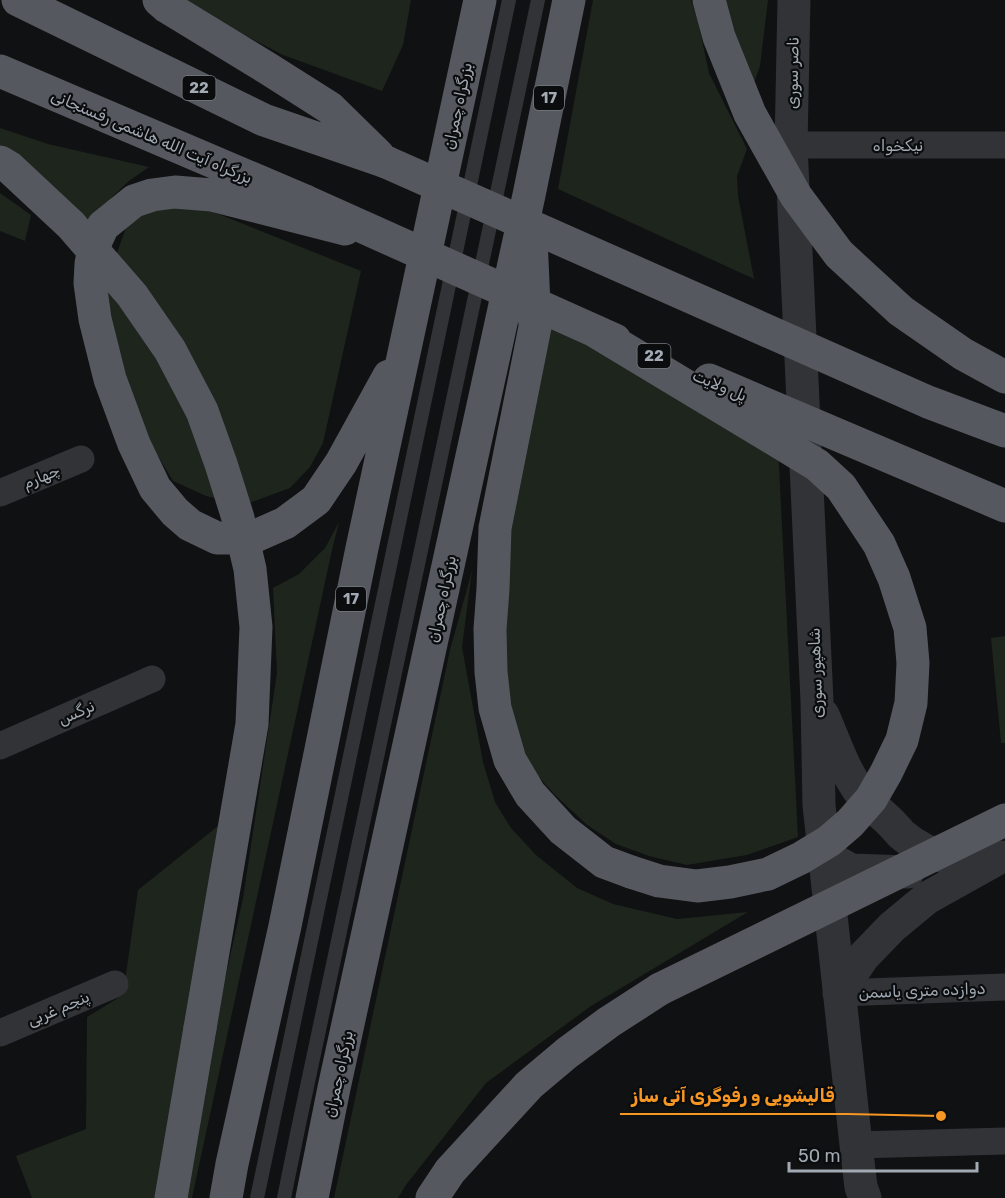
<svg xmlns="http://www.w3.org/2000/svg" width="1005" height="1198" font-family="Rubik,Vazirmatn,sans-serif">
  <rect width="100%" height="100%" fill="#101112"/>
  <path fill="#1d251d" d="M177,0H411L403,45L382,91L283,55Z
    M593,0H691L698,21L709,73L747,149L737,176L738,196L754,279L558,189Z
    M721,0H768L760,66L753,86Z
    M0,128L48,144L149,167L129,181L112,197L95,224L10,159L0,152Z
    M0,193L31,215L25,241L0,231Z
    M196,205L361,271L323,443L310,467L290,488L244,505L206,496L173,481L144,433L101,298L128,222L161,206Z
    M541,325L777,428L798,837L747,855L687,865L649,856L616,844L587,825L554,794L529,766L514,741L495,592Z
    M339,522L332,550L192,1198H186L200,1093L243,898L277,673L273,588L299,574L325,548Z
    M472,571L462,647L483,762L495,802L511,828L536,855L577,888L613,904L677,919L748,912L591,1006L486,1083L406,1185L398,1198H334L450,650Z
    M1005,636V743H1001L991,638Z
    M223,822L157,1198H32L16,1156L86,1129L87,1017L123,995L138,890Z"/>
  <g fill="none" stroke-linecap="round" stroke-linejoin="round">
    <path stroke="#313337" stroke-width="14" d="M257,1198L509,0
      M284,1198L298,1129L538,0"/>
    <path stroke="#313337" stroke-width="27" d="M791,145H1005
      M0,493L81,459
      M0,746L152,679
      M839,993L1005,987
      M0,1033L115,984
      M856,1145L1005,1141"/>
    <path stroke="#313337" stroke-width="33" d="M794,0L791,145L817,701L819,805L856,1145L861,1187L865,1198
      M823,715C834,740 843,768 859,791C868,802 878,811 888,820C893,825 897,829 901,834C933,861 962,863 1001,857
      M823,854L851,870L908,872
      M839,993L863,957L892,927L927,898L995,860"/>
    <path stroke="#55585f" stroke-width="33" d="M18,0L264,120L386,162
      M159,0L167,7L267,68L330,108L378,155
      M0,71L305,201
      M345,229L212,195L175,192L152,195L134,201L103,226L95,243L91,264L90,283L95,319L110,379L134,444L155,488L175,512L190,525L217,538H251L285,523L316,500L341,463L389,376
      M531,238L535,327L495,528L493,589L490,629L491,672L495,708L510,760L530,794L563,830L604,862L631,872
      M171,1198L200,1028
      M226,1198L232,1164L285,926L362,548L480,0
      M312,1198L334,1088L529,195L569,0
      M432,1198L450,1171L529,1085L567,1053L609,1022L660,989"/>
    <path stroke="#55585f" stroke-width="33" d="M709,0L719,37L750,114L796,196L839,254L901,311L963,354L1005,377
      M0,162L10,168L71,225L132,295L170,350L202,411L221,464L238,518L250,569L256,627L252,724L200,1028
      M386,162L928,402L1005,431
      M305,201L615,340
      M595,331L817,465L841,487L879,544L894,578L910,628L913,663L911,703L902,740L886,773L871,799L850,823L829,841L801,858L768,874L730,882L697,886L659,881L631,872
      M709,380L1005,506
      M660,989L1005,820"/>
  </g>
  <g text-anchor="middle" stroke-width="4.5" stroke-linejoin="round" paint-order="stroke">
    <g fill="#0b0c0d" stroke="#747a81" stroke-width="1.5">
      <rect x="182.5" y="76" width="33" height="24" rx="4.5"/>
      <rect x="534" y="86" width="30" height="24" rx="4.5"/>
      <rect x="637.5" y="344" width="33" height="24" rx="4.5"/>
      <rect x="336" y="587" width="30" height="24" rx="4.5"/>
    </g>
    <g font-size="15" font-weight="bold" fill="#a1a9b3">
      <text x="199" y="93">22</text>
      <text x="549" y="103">17</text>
      <text x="654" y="361">22</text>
      <text x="351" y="604">17</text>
    </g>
    <g font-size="16" fill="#a1a9b3" stroke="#0b0c0d">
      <text transform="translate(792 73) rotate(-89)" y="6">ناصر سوری</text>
      <text transform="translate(457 106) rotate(-78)" y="6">بزرگراه چمران</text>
      <text transform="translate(152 136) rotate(23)" y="6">بزرگراه آیت الله هاشمی رفسنجانی</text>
      <text x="898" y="151">نیکخواه</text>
      <text transform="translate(720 385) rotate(23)" y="6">پل ولایت</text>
      <text transform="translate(41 476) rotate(-23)" y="6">چهارم</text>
      <text transform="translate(441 599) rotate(-78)" y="6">بزرگراه چمران</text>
      <text transform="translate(815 673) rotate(-92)" y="6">شاهپور سوری</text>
      <text transform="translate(76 712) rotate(-24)" y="6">نرگس</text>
      <text transform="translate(922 990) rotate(-2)" y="6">دوازده متری یاسمن</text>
      <text transform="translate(58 1008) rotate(-23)" y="6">پنجم غربی</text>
      <text transform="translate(338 1074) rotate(-78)" y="6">بزرگراه چمران</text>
    </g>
  </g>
  <path fill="none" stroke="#f79623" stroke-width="2" d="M941 1116L847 1114H620"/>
  <circle fill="#f79623" stroke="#0b0c0d" stroke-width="2" cx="941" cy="1116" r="6"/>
  <g font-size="18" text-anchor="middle" font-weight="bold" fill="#f79623" stroke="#0b0c0d" stroke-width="4.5" stroke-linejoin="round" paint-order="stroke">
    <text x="733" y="1102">قالیشویی و رفوگری آتی ساز</text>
  </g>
  <path d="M789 1162v9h188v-9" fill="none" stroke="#a1a9b3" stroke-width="3"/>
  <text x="798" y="1162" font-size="18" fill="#a1a9b3" stroke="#0b0c0d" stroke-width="4.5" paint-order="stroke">50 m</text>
</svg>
